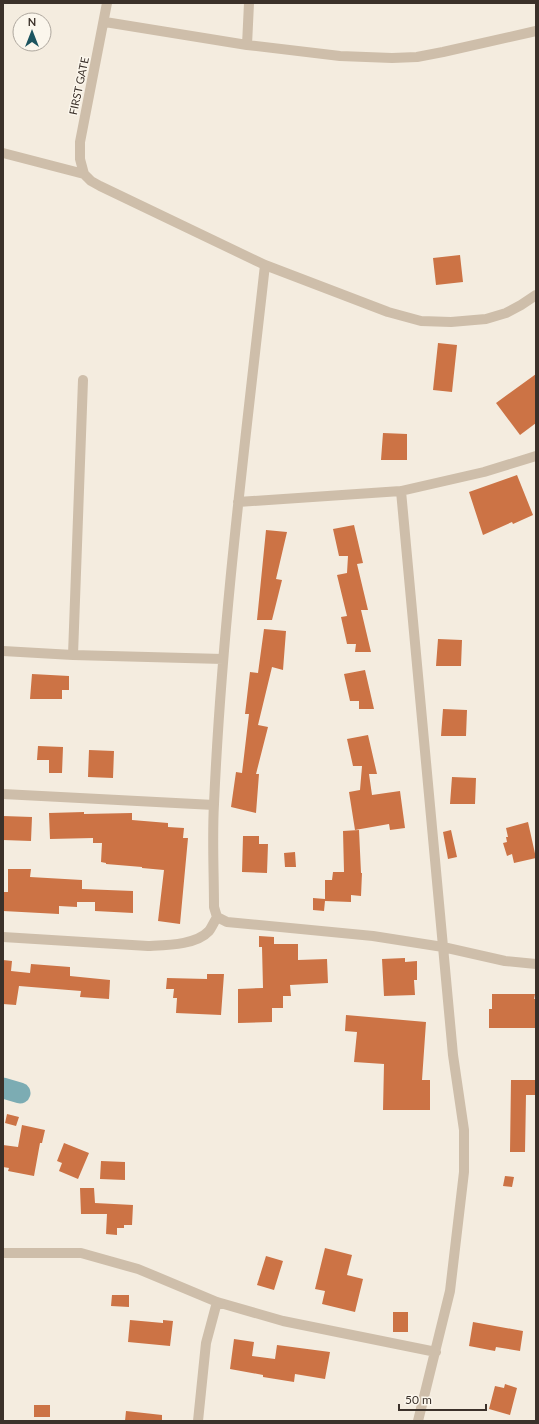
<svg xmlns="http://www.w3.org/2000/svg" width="539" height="1424" font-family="Lato,sans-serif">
  <rect width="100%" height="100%" fill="#f4ecdf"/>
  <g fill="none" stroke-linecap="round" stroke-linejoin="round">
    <path stroke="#7cacb3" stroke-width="21" d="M3,1088L20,1093"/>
  </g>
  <path fill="#cc7345" d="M460,255L463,282L436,285L433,258Z
    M438,343L457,345L452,392L433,390Z
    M536,374V423L520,435L496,403Z
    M383,433L407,434V460H381Z
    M517,475L533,515L513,524L512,522L483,535L469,492Z
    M354,525L363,563L357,564L368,610H361L371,652H355L356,644H347L341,617L347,616L337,575L347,573L348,556H339L333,529Z
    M266,530L287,532L276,579L282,580L272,620H257Z
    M264,629L286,631L283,670L272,667L258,725L268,727L256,774H259L256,813L231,807L236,772L242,773L249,714H245L250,672L258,673Z
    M438,639L462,640L461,666H436Z
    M365,670L374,709H359V701H350L344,674Z
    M32,674L69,676V690H62V699H30Z
    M443,709L467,710L466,736H441Z
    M368,735L377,774H369L372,795L400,791L405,828L390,830L389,824L355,830L349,792L360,790L362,766H353L347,739Z
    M38,746L63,747L62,773H49V760H37Z
    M89,750L114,751L113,778L88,777Z
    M452,777L476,778L475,804H450Z
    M84,812V814L132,813V820L168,823V827L184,828L183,838H188L180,924L158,921L164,870L142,868V867L106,864V863L101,862L102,843H93V838L50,839L49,813Z
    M3,816L32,817L31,841L3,840Z
    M528,822L536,858L514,863L512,854L507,856L503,843L507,842L506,837H508L506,828Z
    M359,830L361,873H362L361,896L351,895V902L325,901L324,911L313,910V898L325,899V880H332L333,872H344L343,831Z
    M451,830L457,857L448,859L443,832Z
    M243,836H259V844H268L267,873L242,872Z
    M295,852L296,867H285L284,853Z
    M8,869H31L30,877L82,880V889L133,891V913L95,911V902H77V907L59,906V914L3,911V892H8Z
    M259,936L274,937V944H298V960L327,959L328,983L290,985L291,996H283V1008H272V1022L238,1023V989L263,988L262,947H259Z
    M405,958V962L417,961V980H414L415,995L384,996L382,959Z
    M3,960L12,961L11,971L30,973L31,964L70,967V976L110,980L109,999L80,997L81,991L19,986L16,1005L3,1004Z
    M207,974H224L221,1015L176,1013L177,998H173L174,989H166L167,978L207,979Z
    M492,994H535L534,999H536V1028H489V1009H492Z
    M346,1015L426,1022L422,1080H430V1110H383L384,1064L354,1062L357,1032L345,1031Z
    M511,1080H536V1095H526L525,1152H510Z
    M7,1114L19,1117L16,1126L5,1123Z
    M22,1125L45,1130L42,1143H40L34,1176L8,1171L9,1168L3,1167V1145L18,1147Z
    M64,1143L89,1153L78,1179L59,1171L62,1163L57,1161Z
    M101,1161L125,1162V1180L100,1179Z
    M505,1176L514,1177L512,1187L503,1186Z
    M80,1188H94L95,1203L133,1205L132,1225H124V1228H117V1235L106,1234L107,1214H81Z
    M325,1248L352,1255L347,1275L363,1279L355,1312L322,1304L325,1291L315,1289Z
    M266,1256L283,1261L274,1290L257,1285Z
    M112,1295H129V1307L111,1306Z
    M393,1312H408V1332H393Z
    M130,1320L163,1323V1320L173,1321L170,1346L128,1342Z
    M473,1322L523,1331L520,1351L496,1347L495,1351L469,1346Z
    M234,1339L254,1342L252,1356L275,1359L277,1345L330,1352L325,1379L295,1374L294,1382L263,1377V1375L230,1369Z
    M505,1384L517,1388L510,1415L489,1409L495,1386L504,1388Z
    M34,1405H50V1417H34Z
    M126,1411L162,1415V1421H125Z"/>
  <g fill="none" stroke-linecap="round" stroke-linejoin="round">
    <path stroke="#cebeaa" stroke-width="10" d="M105,22L247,45L249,3
      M247,45L340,56L392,58L417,57L443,52L536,31
      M3,153L84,174L91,181L100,186L265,265L388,312L421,321L451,322L486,319L506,313L521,305L536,295
      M84,174L80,159V142L107,3
      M265,265C245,444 222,623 214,804C212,838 214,873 214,907L217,917L227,922L373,936L443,947L505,961L536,964
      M401,491L453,1055L464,1130V1172L450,1291L418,1421
      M238,502L401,491L484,472L536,456
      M3,651L73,655L223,659
      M73,655L83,380
      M3,794L214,805
      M3,937L148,946C167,945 196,945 209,931C212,927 214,922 217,917
      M3,1253H81L138,1269L217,1302L283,1321L436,1352
      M198,1421L206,1343L217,1302"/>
  </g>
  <g text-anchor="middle" stroke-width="3" stroke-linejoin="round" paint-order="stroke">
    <g font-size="11" fill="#3b312a" stroke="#fbf6ec">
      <text transform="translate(79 86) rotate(-78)" y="4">FIRST GATE</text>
    </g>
  </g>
  <rect width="539" height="1424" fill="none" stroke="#3b312a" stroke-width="8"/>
  <g transform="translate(32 32)"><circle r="19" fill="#fbf6ec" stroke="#aea79e"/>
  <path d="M0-3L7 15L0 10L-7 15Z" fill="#1c545f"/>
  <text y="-6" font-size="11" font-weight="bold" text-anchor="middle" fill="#3b312a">N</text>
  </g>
  <path d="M399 1404v6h87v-6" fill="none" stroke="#3b312a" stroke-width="2"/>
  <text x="405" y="1404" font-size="12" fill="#3b312a" stroke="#fbf6ec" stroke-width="3" paint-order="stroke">50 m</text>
</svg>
